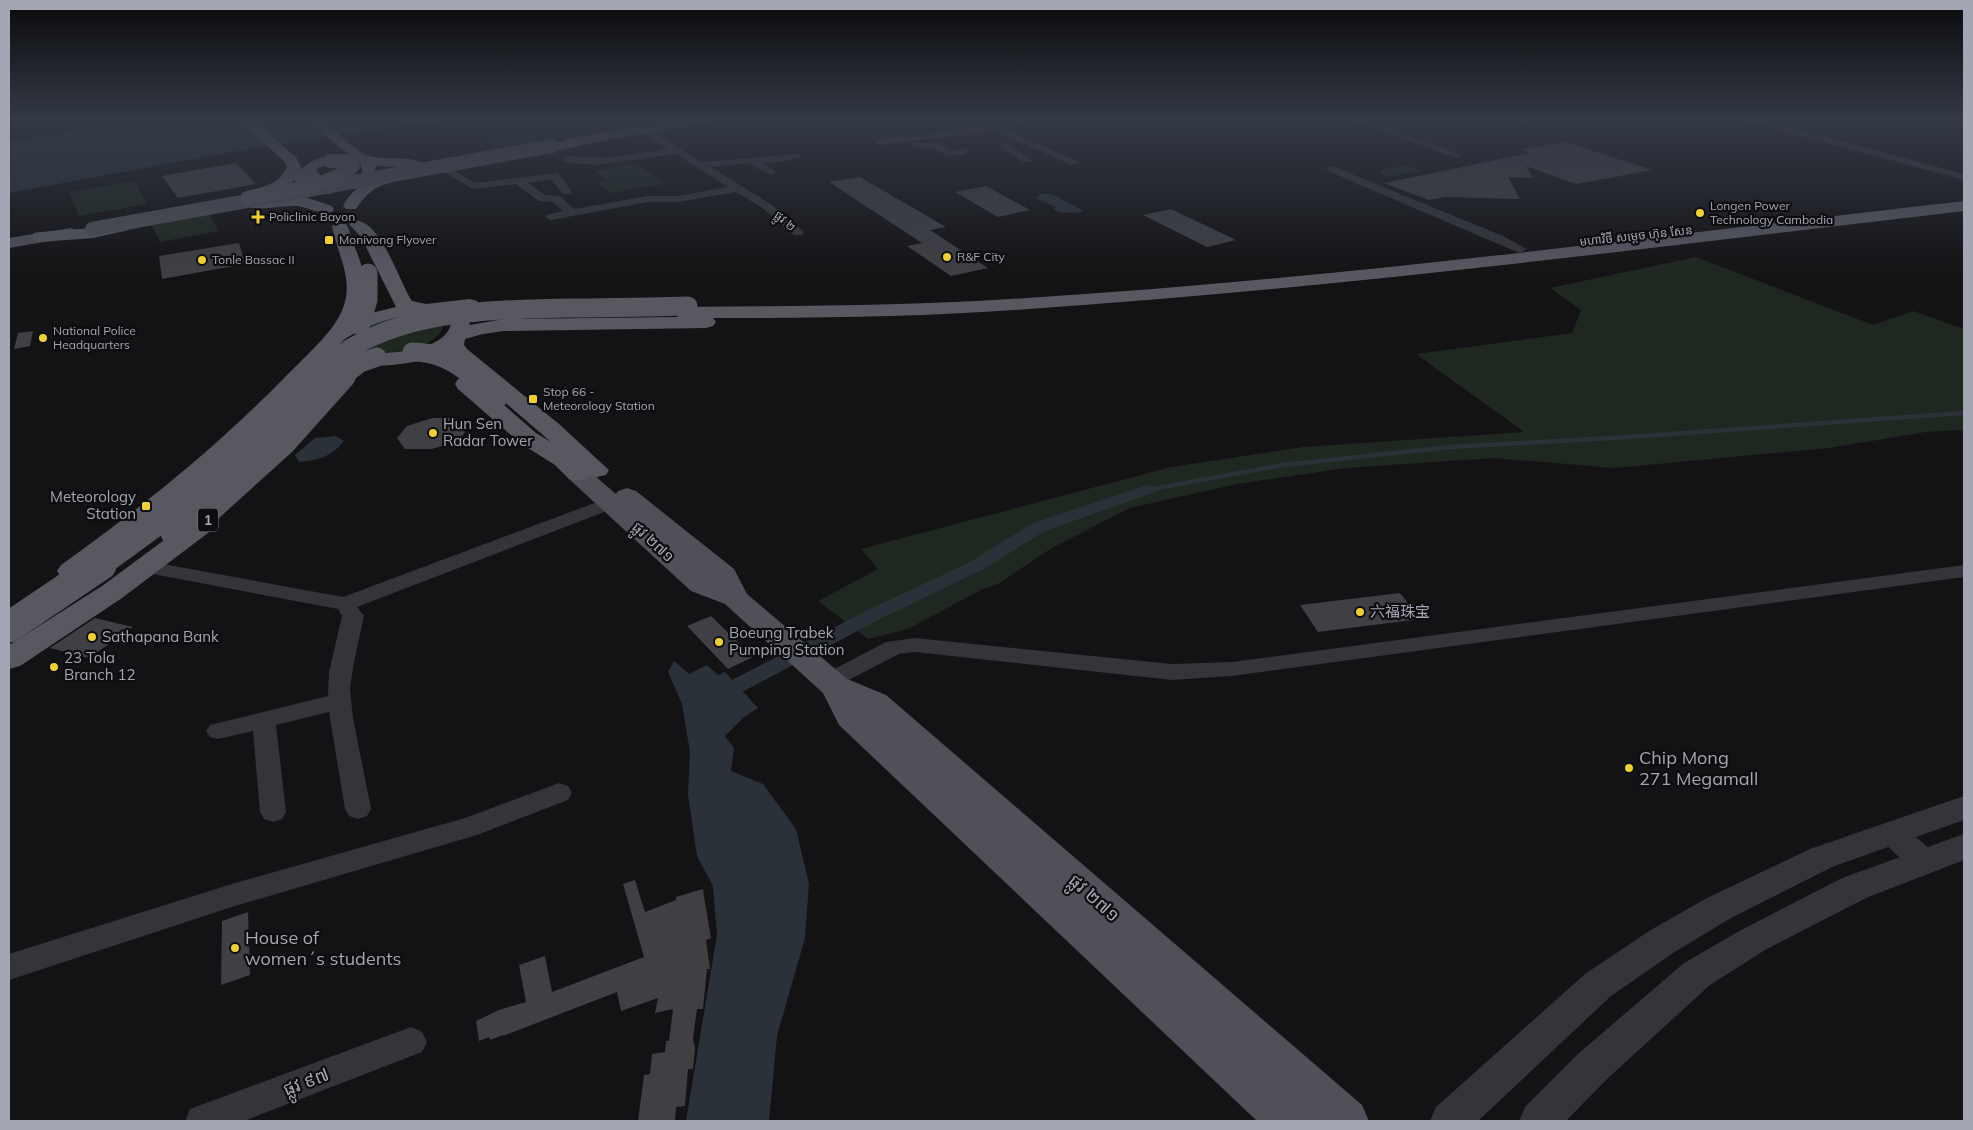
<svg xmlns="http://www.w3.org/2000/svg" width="1973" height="1130" font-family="Mulish,'Noto Sans SC','Noto Sans Khmer',sans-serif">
  <rect width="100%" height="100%" fill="#131214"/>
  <path fill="#1f2721" d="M470,119H575L590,133L495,148Z
    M632,164L644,169L666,183L611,193L598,182L606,180L596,171Z
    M1399,166H1408L1423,171L1386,177L1381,173V170Z
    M135,181L147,204L79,216L70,192Z
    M209,214L219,231L160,242L151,224Z
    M1696,257L1873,325L1913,311L1964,329V430L1926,432L1829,448L1615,468L1494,458L1346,468L1237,484L1130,508L1052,548L998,584L983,589L908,629L868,639L818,601L878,569L861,549L1171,467L1303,447L1524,432L1416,354L1572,333L1581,310L1550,288Z
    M400,318L442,325V330C429,352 385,355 362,351L351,339C362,325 384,320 400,318Z"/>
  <path fill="#2b3139" d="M148,119H448L252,148L9,193V141Z
    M1041,194H1052L1082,210V212L1061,213L1053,209L1056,207L1035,198Z
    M336,436L344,441C331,457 319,460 299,462L295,455L315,438Z
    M674,661L689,674L707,665L718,675L725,672L758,708L744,717L725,736L734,748L731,771L763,784L796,829L809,884L805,938L777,1036L769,1121H686L717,935L713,886L697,856L688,795L690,752L682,704L668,672Z"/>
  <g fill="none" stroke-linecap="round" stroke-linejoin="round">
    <path stroke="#2b3139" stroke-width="4.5" d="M1147,490L1283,465L1451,447L1629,437L1964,413"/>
    <path fill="#2b3139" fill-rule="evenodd" d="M1147,485L1153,487L1155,490L1153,493L1045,531L982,570L880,619L744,691L737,693L730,691L727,686L730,681L866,611L970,562L1033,523Z"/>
  </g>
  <path fill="#3f3f44" d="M1565,142L1652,170L1576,184L1526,166L1533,178L1508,177L1520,199L1445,197L1429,200L1384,183L1531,153L1521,149Z
    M236,163L256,184L178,198L162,176Z
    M860,177L946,227L930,230L988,268L951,276L907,246L922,243L829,182Z
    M986,186L1030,210L998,217L955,192Z
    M1171,209L1236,240L1207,247L1143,215Z
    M239,243L245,264L162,279L159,256Z
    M33,331L30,346L14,349L18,333Z
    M432,418H456L468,427L459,441L432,449H405L397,438L407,426Z
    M1400,593L1421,619L1318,632L1300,605Z
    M711,616L753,657L728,669L687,626Z
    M95,618L133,627L89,658L50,648Z
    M635,880L645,912L676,900V897L703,889L704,897L711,938L706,940L710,969H707L703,1009H697L693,1038L695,1049L693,1069H688L685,1106L676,1107L675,1121H638L644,1075L650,1074L652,1054L665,1052L666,1041H669L673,1009L655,1013L658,998L621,1011L617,992L503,1036V1035L490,1040L489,1037L479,1041L476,1021L499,1010L526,1002L519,965L545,956L552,992L644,957L623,884Z
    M248,912L250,975L221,985L222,921Z"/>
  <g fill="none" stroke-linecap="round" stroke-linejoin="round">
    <path fill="#343439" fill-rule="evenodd" d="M1351,119H1364L1462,155L1461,157H1453Z
      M1744,119H1758L1964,174V180L1746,121Z
      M995,125L1079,162L1074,165L1070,164L994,131L879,145L874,142L879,139Z
      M644,127L702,162L800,154V158L764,164L776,172L771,175L749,163L711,167L772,205L804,232L802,235H794L764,209L736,192L678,202H648L551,220L545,217L547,215L563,211L553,202L539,201L516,184L473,189L437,168L442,165L446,166L475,183L558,173L572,192L571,194H563L551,179L528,183L545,195L560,196L574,209L648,196H678L728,187L676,154L594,165L566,162L561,159L566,156L608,158L668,149L641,132V128Z
      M915,142L937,143L950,150L964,148L969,151L964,154L948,156L935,149L912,147V143Z
      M1005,143L1008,144L1032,160L1031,162H1023L1002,148V144Z
      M1332,166L1503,236L1527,249L1521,253L1517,252L1328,171L1327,169L1328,167Z
      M624,492L630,494L633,498L630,502L357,607L364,616L354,662L350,688L353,718L371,809L367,816L358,819L349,816L345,809L329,712L276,725L286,812L282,819L273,822L264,819L260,812L253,731L218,739L210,737L206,731L210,725L218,723L328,696L329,672L342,616L338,609L147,573L140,571L137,567L140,563L147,561L343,597Z
      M1964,565V577L1232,676L1172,680L915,652L899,654L837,686L829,689L821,686L818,681L821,676L886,642L915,638L1172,664L1232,662Z
      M559,783L568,786L572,793L568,800L477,835L235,906L9,980V954L235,883L465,818Z
      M1891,823C1907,828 1930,846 1938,861L1934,869C1930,870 1926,872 1922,871C1910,869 1883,844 1878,833L1882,826Z
      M411,1027L422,1032L427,1042L422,1052L244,1121H185L190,1109Z"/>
    <path fill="#343439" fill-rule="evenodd" d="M1964,796V820L1832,867L1731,918L1673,953L1611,996L1478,1121H1430L1436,1107L1585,974L1649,931L1707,898L1810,849Z
      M1964,834V860L1866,898L1765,950L1710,985L1607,1079L1566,1121H1519L1525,1107L1579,1053L1684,963L1741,930L1842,878Z"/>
    <path fill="#505058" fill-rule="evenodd" d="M687,119H714L708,123L570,146L563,142L570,138Z
      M71,228L77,230L79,233L77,236L9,248V238Z
      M578,467L587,469L616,494L618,491L627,488L636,491L734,569L747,594L847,679L886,695L1362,1105L1369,1121H1257L839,725L823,693L725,604L691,591L569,479L566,474L569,469Z"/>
    <path fill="#585861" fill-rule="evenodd" d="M238,119H251L296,157L302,169C310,160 323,155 335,158L337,161L335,164L320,167L316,170L333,191L331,194H321L311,183L304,186L299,185L294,180C285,192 262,201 247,197L244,194L247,191C263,187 280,184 287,167L285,162Z
      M304,119C329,117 345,144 366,155C380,161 416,155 423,164L416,168L376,166L373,174H363L360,163Z
      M602,133L609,137L607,140L521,158L514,154L521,150Z
      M405,171L410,172L412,175L410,178C382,185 373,184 356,209H346L343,206C356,181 379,177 405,171Z
      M282,196L308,198L332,206L334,209L332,212C320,215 308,207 297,206C281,205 263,211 249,207L246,204L249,201Z
      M1964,201V211C1653,247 1342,288 1029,309C924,317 818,318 713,318L716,322L713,326L706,328L504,331L483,334L465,339L464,345L467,349L559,424L609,470L606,475L597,477L589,475L587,479L578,481L569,479L555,465L520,443L458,389L455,384L458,379L466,378L474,379L536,433L551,442L452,357L448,351C417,365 374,370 342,362L339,358L342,354L349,352C374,355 444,355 451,324C427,303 372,322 348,337C339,342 332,354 324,361C300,386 276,413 251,438C198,489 140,533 81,577L71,579L61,577L57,571L61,565C145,505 217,447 289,373C303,359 318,345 331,329C360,290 342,268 332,227L334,224H346L348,227C358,261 374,280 359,316L396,307L361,237L349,224L351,221C380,214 399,283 412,301L426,304L470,299L477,301L479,305L477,309L459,312L468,319L470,325L504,319L678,317L675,313L678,309L685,307C799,306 913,306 1027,298C1340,278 1652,237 1964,201Z
      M123,222L129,224L131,227L129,230L93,238L40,242L34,241L32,237L34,233L40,232L93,228Z
      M203,516L212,518L216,524L212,530L122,598L20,666L9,669V645L102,586L194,518Z"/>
    <path stroke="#505058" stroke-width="14" d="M92,229L552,146"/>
    <path stroke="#585861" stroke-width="14" d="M247,198C279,191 329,188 353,166L348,161H330"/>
    <path stroke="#585861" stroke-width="19" d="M360,326L368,300V273
      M412,352C436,352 454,361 473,377
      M319,377C326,370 332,361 340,355C405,310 491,310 567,308C607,308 648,307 688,306
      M342,377L360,363L377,357"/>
    <path stroke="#585861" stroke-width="24" d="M471,376L496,397
      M173,534L210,510L284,443L344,376
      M99,566L206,488L256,443L320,376"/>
    <path stroke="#585861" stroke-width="31" d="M9,627L101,565"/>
  </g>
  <linearGradient id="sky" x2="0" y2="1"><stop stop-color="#0a0a0b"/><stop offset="0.43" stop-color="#333945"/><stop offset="1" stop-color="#333945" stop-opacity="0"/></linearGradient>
  <rect width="1973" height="277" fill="url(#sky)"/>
  <g fill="#efd030" stroke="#0e0d0f" stroke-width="2">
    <circle cx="1700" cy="213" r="5"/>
    <path d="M255.5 209.5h5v5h5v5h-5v5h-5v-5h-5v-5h5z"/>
    <rect x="324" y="235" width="10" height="10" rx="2.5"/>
    <circle cx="947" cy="257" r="5"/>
    <circle cx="202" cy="260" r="5"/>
    <circle cx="43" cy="338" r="5"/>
    <rect x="528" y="394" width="10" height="10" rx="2.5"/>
    <circle cx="433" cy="433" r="5"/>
    <rect x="141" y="501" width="10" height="10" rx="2.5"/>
    <circle cx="1360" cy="612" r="5"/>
    <circle cx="92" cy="637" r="5"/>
    <circle cx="719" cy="642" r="5"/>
    <circle cx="54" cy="667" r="5"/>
    <circle cx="1629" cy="768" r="5"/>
    <circle cx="235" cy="948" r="5"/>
  </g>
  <g text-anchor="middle" stroke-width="4.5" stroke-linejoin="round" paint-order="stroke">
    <g font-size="12" fill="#a4a6b4" stroke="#0e0d0f" text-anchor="start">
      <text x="1710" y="210">Longen Power<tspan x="1710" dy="14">Technology Cambodia</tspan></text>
      <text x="269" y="221">Policlinic Bayon</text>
      <text x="339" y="244">Monivong Flyover</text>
      <text x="957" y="261">R&amp;F City</text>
      <text x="212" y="264">Tonle Bassac II</text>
      <text x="53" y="335">National Police<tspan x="53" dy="14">Headquarters</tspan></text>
      <text x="543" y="396">Stop 66 -<tspan x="543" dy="14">Meteorology Station</tspan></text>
    </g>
    <g font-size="12" fill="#a4a6b4" stroke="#0e0d0f">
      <text transform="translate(785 221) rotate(40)" y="4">ផ្លូវ ២</text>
      <text transform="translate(1636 236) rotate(-6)" y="4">មហាវិថី សម្តេច ហ៊ុន សែន</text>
    </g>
    <rect fill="#0e0d0f" stroke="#777882" stroke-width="1" x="198" y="508.5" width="20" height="23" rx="4"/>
    <g font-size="14" font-weight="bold" fill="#a4a6b4">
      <text x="208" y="525">1</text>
    </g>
    <g font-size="15" fill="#a4a6b4" stroke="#0e0d0f" text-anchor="start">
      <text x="443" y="429">Hun Sen<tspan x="443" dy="17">Radar Tower</tspan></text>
      <text x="136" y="502" text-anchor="end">Meteorology<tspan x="136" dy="17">Station</tspan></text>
      <text x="1370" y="617">六福珠宝</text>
      <text x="729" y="638">Boeung Trabek<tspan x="729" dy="17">Pumping Station</tspan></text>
      <text x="102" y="642">Sathapana Bank</text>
      <text x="64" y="663">23 Tola<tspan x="64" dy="17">Branch 12</tspan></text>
    </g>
    <g font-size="15" fill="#a4a6b4" stroke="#0e0d0f">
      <text transform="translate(653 542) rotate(43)" y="5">ផ្លូវ ២៧១</text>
    </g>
    <g font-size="18" fill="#a4a6b4" stroke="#0e0d0f" text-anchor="start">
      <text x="1639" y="764">Chip Mong<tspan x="1639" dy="21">271 Megamall</tspan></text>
      <text x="245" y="944">House of<tspan x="245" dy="21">women´s students</tspan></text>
    </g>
    <g font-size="18" fill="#a4a6b4" stroke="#0e0d0f">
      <text transform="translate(1094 898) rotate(42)" y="6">ផ្លូវ ២៧១</text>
      <text transform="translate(306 1082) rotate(-21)" y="6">ផ្លូវ ៩៧</text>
    </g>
  </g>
  <rect width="1973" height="1130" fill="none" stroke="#a4a6b4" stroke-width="20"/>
</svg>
